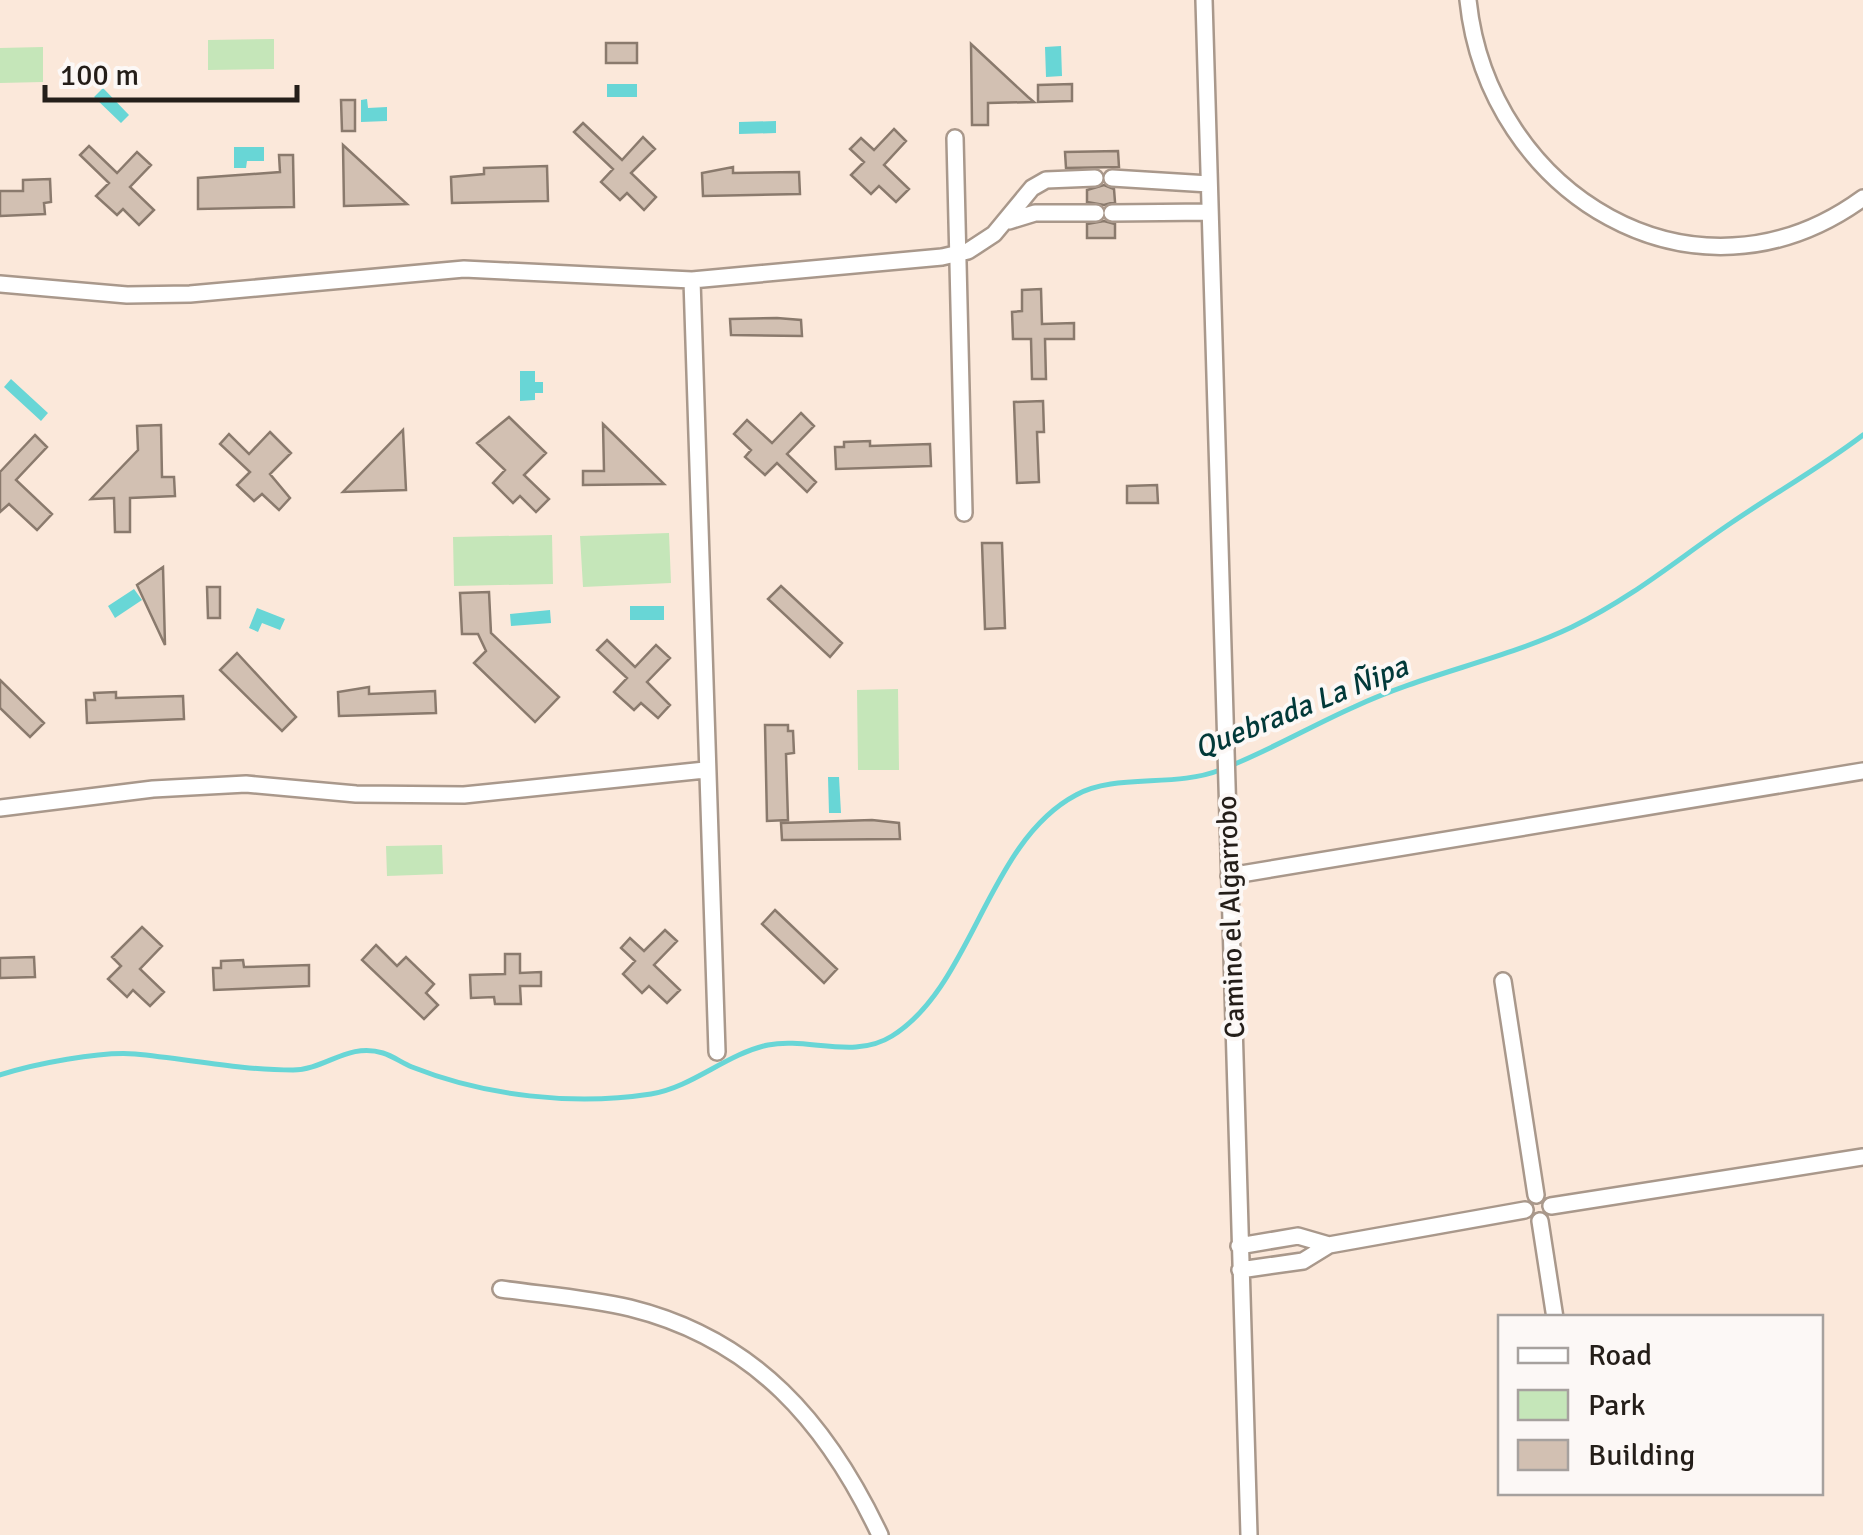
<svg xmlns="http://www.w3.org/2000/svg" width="1863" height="1535" font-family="Signika,sans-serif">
  <rect width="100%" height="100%" fill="#fbe8da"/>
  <path fill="#c5e6b9" d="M274,39V69L208,70V40Z
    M43,47V82L0,83V48Z
    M669,533L671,583L583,587L580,536Z
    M552,535L553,584L454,586L453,537Z
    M898,689L899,770H858L857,690Z
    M442,845L443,874L387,876L386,846Z"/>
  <path fill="#68d6d6" d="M1061,46L1062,76L1046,77L1045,47Z
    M607,84H637V97H607Z
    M103,88L129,115L121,123L94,97Z
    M367,99L368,108L387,107V121L361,122V100Z
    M776,121V133L739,134V122Z
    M234,147H264V161H247L246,168H234Z
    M520,371H535V382H543V393H535V400L520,401Z
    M11,379L48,413L41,421L4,387Z
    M134,589L142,600L115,618L108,606Z
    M664,606V620H630V606Z
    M257,608L285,619L280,630L262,623L258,632L249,628Z
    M550,610L551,623L511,626L510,614Z
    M828,777H839L841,813H829Z"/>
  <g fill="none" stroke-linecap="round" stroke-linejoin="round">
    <path stroke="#68d6d6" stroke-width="5" d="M0,1075C33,1064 101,1051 135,1054C189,1059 239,1070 293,1070C325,1070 348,1042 383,1053C393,1056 402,1063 412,1067C485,1096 573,1106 651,1094C693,1087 726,1054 768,1045C808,1037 854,1060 892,1036C973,986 987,842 1076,795C1115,773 1175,788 1220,770C1267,752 1309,727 1354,707C1424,674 1503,660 1572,627C1635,596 1675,561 1731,523C1775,493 1821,467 1863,435"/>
  </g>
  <path fill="#d2c0b2" stroke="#8a7a6d" stroke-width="2.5" d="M606,43H637V63H606Z
    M971,44L1028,97L1034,102L988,103V125H972Z
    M1072,84V101L1038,102V85Z
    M341,100H355V131H342Z
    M583,123L622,160L643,137L655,149L631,173L656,197L644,210L627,193L620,200L601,182L613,169L574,132Z
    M894,129L906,141L884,165L909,189L896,202L879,186L871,194L851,175L864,162L850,149L861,138L874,150Z
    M343,145L407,204L344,206Z
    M89,146L117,173L137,152L151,165L130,187L154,210L139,225L123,209L117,215L96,196L109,183L80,155Z
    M1118,151L1119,167L1066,168L1065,152Z
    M279,155H293L294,207L198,209V178L280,172Z
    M547,166L548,201L452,203L451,177L484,174V168Z
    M733,167V173L799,172L800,194L703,196L702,173Z
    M50,179L51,202L44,203L45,214L0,216V191H23V180Z
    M1104,185L1114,189L1115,202L1104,205L1087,202V190Z
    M1104,221L1115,224V238H1087V224Z
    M1041,289L1042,324L1074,323V339H1045L1046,379H1032L1031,339H1013L1012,312L1022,311V290Z
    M777,318L801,320L802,336L731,335L730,319Z
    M1043,401L1044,432H1037L1039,482L1017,483L1014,402Z
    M801,413L814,426L787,454L816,482L807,492L777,463L765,475L745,457L751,450L734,434L747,420L772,443Z
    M509,417L546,453L524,475L549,499L536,512L520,496L513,503L493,483L505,470L477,443Z
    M603,424L664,484L583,485V471H604Z
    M161,425L162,477H174L175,496L130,498V532H115L114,498L91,499L138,450L137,426Z
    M403,430L406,490L343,492Z
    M270,432L291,453L270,474L290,498L279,510L262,494L254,501L237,485L250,472L220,444L229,434L249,454Z
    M35,435L47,447L16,480L52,514L37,530L9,504L0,512V472Z
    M870,441V446L930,444L931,466L836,469L835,447H844V442Z
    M1157,485L1158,503H1127V486Z
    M982,543H1002L1005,628L985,629Z
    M163,567L165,645L137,585Z
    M781,586L842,643L830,657L768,599Z
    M207,587H220V618H208Z
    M489,592L491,633L559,697L535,722L474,663L486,651L478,634H462L460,593Z
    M607,640L635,667L656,645L670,658L647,682L670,705L658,718L641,703L634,710L614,692L627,678L597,650Z
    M237,653L296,717L282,731L220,670Z
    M0,680L44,723L30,737L0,708Z
    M369,687V694L435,691L436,713L339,716L338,692Z
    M116,692V698L183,696L184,719L87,723L86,700H95L94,693Z
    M765,725H788V731H793L794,753L786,754L788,820L767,821Z
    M872,820L899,823L900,839L782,840L781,823Z
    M775,910L837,969L824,983L762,924Z
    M142,927L162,946L140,969L164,992L150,1006L133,990L127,997L108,979L121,966L112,957Z
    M665,930L677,941L654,965L680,990L667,1003L649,986L642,993L623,974L635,961L621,948L630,938L644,951Z
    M376,945L397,966L406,957L434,984L426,993L438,1005L424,1019L362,960Z
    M505,954H520V973L541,972V986H520L521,1004H495L494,997L471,998L470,975L505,974Z
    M34,957L35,977L0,978V958Z
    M243,960L244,967L309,965V986L214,990L213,968H221V961Z"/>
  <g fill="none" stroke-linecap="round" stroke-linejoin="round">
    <g stroke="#a9988b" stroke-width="20">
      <path id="street" d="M1204,0L1249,1535
        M1468,0C1488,193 1694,321 1863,198
        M955,138L964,513
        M1112,178L1209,184
        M1112,213L1210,212
        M1009,221L1035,213H1096
        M692,280L717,1052
        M0,284L127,295L190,294L464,269L692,280L942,257L968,251L994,234L1032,188L1046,180L1095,178
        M0,808L153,789L246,784L356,794L464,795L705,770
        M1229,876L1863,771
        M1503,981L1536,1195
        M1551,1206L1863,1157
        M1540,1221L1555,1318
        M1239,1246L1298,1236L1329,1245
        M1240,1270L1303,1261L1329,1245L1525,1210
        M501,1289C544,1295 588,1298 630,1308C755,1339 827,1423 880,1535"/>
    </g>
    <use href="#street" stroke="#fff" stroke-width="15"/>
  </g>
  <g text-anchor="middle" stroke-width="8" stroke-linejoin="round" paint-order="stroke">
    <g font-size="28" fill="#241e19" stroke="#fcf8f6">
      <text transform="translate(1230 917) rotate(-92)" y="10">Camino el Algarrobo</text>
    </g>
    <g font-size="30" font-style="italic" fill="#013939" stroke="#fcf8f6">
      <text transform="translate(1301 707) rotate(-22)" y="10">Quebrada La Ñipa</text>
    </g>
  </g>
  <rect x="1498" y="1315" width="325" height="180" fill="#fcf8f6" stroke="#a6a19e" stroke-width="2.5"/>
  <rect x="1518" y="1348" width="50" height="15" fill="#ffffff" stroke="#a6a19e" stroke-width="2.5"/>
  <text x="1588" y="1365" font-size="30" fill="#241e19">Road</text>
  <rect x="1518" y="1390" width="50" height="30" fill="#c5e6b9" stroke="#a6a19e" stroke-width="2.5"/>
  <text x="1588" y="1415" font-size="30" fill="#241e19">Park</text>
  <rect x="1518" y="1440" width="50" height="30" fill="#d2c0b2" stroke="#a6a19e" stroke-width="2.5"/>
  <text x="1588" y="1465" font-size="30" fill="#241e19">Building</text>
  <path d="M45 85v15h252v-15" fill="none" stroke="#241e19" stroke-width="5"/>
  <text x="60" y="85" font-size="30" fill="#241e19" stroke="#fcf8f6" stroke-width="8" paint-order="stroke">100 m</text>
</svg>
